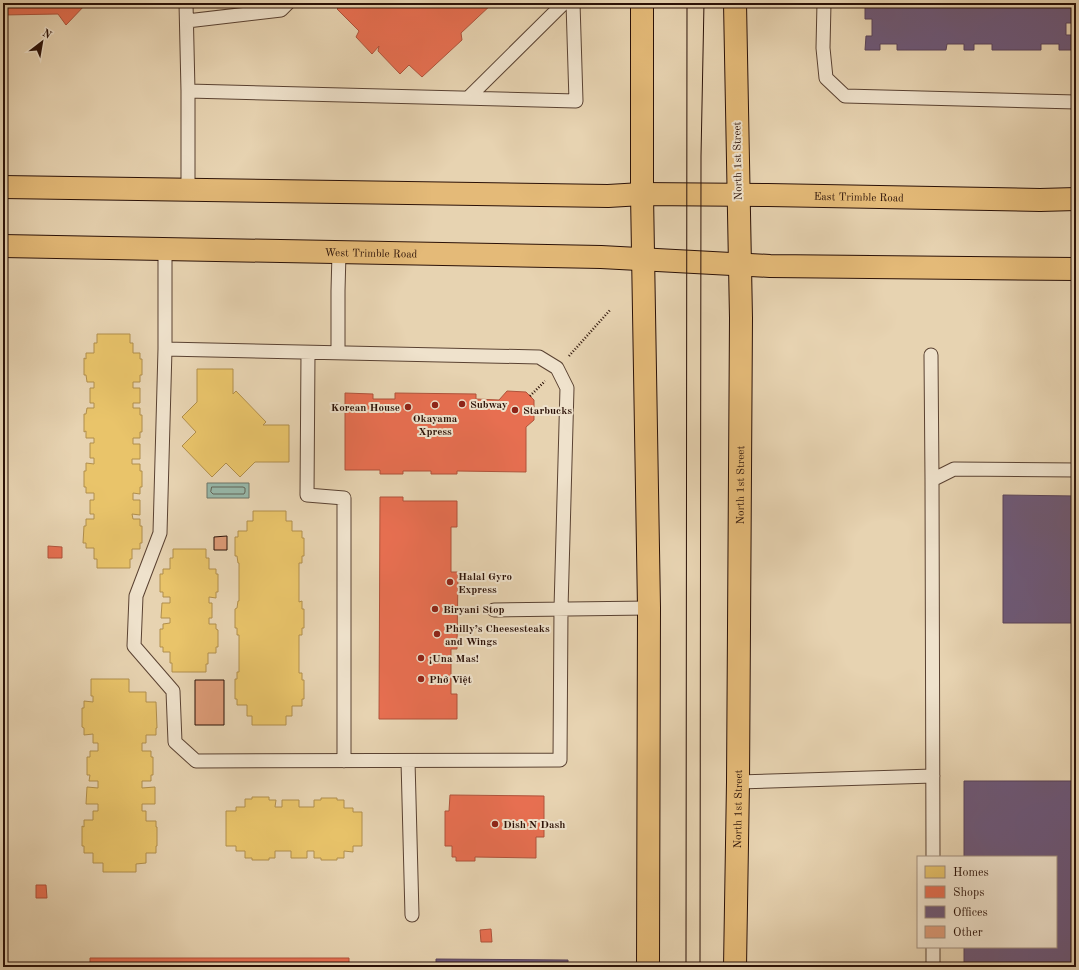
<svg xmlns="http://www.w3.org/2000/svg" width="1079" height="970" font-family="'Old Standard TT',serif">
  <rect width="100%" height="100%" fill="#e7d3b1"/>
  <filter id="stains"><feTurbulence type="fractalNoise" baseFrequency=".005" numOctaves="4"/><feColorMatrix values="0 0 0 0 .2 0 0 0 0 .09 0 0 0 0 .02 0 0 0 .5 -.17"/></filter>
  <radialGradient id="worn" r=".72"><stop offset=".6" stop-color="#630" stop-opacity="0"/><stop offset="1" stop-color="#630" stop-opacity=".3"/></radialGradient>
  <path fill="#97b8aa" stroke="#6c7569" d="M207,483H249V498H207Z"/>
  <path fill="#e9c46a" stroke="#b08e4c" d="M97,334H130V343H133V353H140V359H142V375H140V382H133V388H140V403H133V408H140V415H142V432H140V438H133V444H140V459H132V464H140V471H142V487H140V494L133,493V500H140V515L132,514L133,519H140V526H142V543H140V549H132V559H130V568H97V559H94V548H86V543H83L84,526H86V519H94V514H90V500H94V493H86V487H84V471H86V463L94,464V458H90V443H94V438H86V431L84,432V414H86L87,408H94V403H90V388H94V382H87L86,375H84V358L86,359V353H94V343H97Z
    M197,369H233V394L236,391L266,422L263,425H289V462H255L240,477L226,463L212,477L182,446L196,432L182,417L197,402Z
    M253,511H286V521H292V531H302V538H304V556H302V563H299V602L302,601V609H304V628H302V635H299V673H302V680H304V699H302V706H292V716H286V725H252V716H247V705H237V699H235V679H237V672H239V635H237V628H235V609L237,608L238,601H239V563H238L237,556H235V537H238V531H247V521H253Z
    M173,549H206V558H209V569H216V574H218V592H216V598L209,597V603H212V618H209V624H216V629L218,630V647H216V653H208V664H206V672H172V663H170V652H163V647H160V629H163V624L170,623V618H161L162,603H170V597H163V592H160V574H163V569H170V558H173Z
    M91,679H129V692H146V702H156L157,728H156V735H146V743H142V751H151V757H153V775H151V781H142V788L155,787V804H142V811H146V821H156V827H157V846H156V853H146V863L136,864V872H103V863H93V853H84V846H82V826L84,827V820H93V811H98V804H86L87,787L98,788V781H89L90,775H87V757H90V751H98V743H93V734L84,735V728L82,727V708H84V701L93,702V696H91Z
    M252,797H269V800H276L275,807H282V800H299V807H314V800H321V798H337V800H344V808H353V812H362V846H353V852L344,851V858H337V860H321V858H314V851H307V858H291V851H275V858H269V860H252V858H245V851H236V846H226V811H236V807H245V799H252Z"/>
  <path fill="#e76f51" stroke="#af533b" d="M3,3H87L66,25L58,14L3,15Z
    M343,3H493L461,33L462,40L422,77L409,65L400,74L378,51L379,46L372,54L356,37L359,31L337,9Z
    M507,391L526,392L534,400V420L526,427V472L457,471V474H431V471H403V474H380V470H345V393L373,394V399H395V393L476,394V399L499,400Z
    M380,497H403V501H457V527H451V572H458L457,649H451V694H457V719H379Z
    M48,546L62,547V558H48Z
    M450,795L544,796V837H536V858L475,857V861H456V857H452V846H445V811H449Z
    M36,885H46L47,898H36Z
    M491,929L492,942H481L480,930Z
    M90,958H349V967H90Z"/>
  <path fill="#6d597a" stroke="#594358" d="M865,3H1072V23H1066V35H1072V50H1059V44H1041V50H992V44H974V50H964V44H947L946,50H897V44H880V50H865L866,36H872V19H865Z
    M1003,495L1076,496V623H1003Z
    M964,781H1076V967H964V947H1056V857H964Z
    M436,959L568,960V967H436Z"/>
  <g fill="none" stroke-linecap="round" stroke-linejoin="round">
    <path stroke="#616458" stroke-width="1" d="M212,487H243L245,488V492L244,494H213L211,492Z"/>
  </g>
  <path fill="#dd9b77" stroke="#2b1107" d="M227,536V550H214V537Z
    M195,680H224V725H195Z"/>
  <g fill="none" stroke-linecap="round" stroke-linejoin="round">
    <g stroke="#5a4232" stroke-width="15">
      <path id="service" d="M186,3L188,91L576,101L573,3
        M824,3L823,48L826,78L845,96L1076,102
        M187,21L281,10L288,3
        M188,91V189
        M468,98L564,3
        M165,349L539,357L557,368L567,388L561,609L560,760L196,761L175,742L173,691L134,646L136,596L160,533Z
        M165,349V249
        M308,353L307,495L344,498V761
        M338,353V291L339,253
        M931,355L932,480
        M494,610L649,608
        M408,761L412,915
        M738,782L933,776
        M933,857L932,480L954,469L1076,470
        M933,947V967"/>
    </g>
    <g stroke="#2b1107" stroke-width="24">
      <g id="primary">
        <path d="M642,3V194L649,608L648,967"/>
        <path id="s1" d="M3,187L608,196L642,194L768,195L1040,200L1076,199"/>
        <path id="s2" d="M3,246L601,257L770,266L1076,269"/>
        <path id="s3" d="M735,967L738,782L741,318L735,3"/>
      </g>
    </g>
    <path stroke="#2b1107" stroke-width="2.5" stroke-dasharray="1 2" stroke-linecap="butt" d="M569,356L611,309
      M530,396L545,381"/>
    <use href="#service" stroke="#efe2cc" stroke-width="13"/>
    <use href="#primary" stroke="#e4ba78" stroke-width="22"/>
    <path stroke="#2b1107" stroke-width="1" d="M686,967L687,3
      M700,967L701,156L704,3"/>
  </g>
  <g fill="#8f2418" stroke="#efe2cc" stroke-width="1.5">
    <circle cx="462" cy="404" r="4"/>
    <circle cx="435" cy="405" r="4"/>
    <circle cx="408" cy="407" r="4"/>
    <circle cx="515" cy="410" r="4"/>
    <circle cx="450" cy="582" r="4"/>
    <circle cx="435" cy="609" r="4"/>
    <circle cx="437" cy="634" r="4"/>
    <circle cx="421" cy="658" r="4"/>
    <circle cx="421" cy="679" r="4"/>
    <circle cx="495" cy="824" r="4"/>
  </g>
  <g text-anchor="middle" stroke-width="4" stroke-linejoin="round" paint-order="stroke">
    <g font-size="11" fill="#2b1107" stroke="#efe2cc">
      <text transform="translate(737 161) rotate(-91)" y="4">North 1st Street</text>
      <text dy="4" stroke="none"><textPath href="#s1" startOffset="856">East Trimble Road</textPath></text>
      <text dy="4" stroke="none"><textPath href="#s2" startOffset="368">West Trimble Road</textPath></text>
      <text dy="4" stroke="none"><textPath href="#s3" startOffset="482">North 1st Street</textPath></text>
      <text dy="4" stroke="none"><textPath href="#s3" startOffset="158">North 1st Street</textPath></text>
    </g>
    <g font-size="11" font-weight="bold" fill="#2b1107" stroke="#efe2cc" text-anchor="start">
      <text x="470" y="408">Subway</text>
      <text x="400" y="411" text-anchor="end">Korean House</text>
      <text x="523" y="414">Starbucks</text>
      <text x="435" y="422" text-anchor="middle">Okayama<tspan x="435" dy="13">Xpress</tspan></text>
      <text x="458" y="580">Halal Gyro<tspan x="458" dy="13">Express</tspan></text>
      <text x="443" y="613">Biryani Stop</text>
      <text x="445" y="632">Philly’s Cheesesteaks<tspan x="445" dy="13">and Wings</tspan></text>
      <text x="429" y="662">¡Una Mas!</text>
      <text x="429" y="683">Phở Việt</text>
      <text x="503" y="828">Dish N Dash</text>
    </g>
  </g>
  <rect width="1079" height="970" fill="none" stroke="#e7d3b1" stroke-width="16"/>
  <rect x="4" y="4" width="1071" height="962" fill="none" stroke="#2b1107" stroke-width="2"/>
  <rect x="8" y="8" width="1063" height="954" fill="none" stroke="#2b1107"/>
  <rect x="917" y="856" width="140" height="92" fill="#efe2cc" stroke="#a18e7d"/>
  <rect x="925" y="866" width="20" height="12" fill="#e9c46a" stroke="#a18e7d"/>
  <text x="953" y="876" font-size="12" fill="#2b1107">Homes</text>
  <rect x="925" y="886" width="20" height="12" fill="#e76f51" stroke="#a18e7d"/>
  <text x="953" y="896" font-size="12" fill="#2b1107">Shops</text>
  <rect x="925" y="906" width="20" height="12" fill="#6d597a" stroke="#a18e7d"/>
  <text x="953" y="916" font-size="12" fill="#2b1107">Offices</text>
  <rect x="925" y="926" width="20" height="12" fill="#dd9b77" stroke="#a18e7d"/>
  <text x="953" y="936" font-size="12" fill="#2b1107">Other</text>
  <g transform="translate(42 42) rotate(31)" stroke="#efe2cc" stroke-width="3" paint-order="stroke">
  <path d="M0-3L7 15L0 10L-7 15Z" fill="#2b1107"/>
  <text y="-6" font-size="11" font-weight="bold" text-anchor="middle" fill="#2b1107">N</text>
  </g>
  <rect width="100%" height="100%" filter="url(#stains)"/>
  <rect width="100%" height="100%" fill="url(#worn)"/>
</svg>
